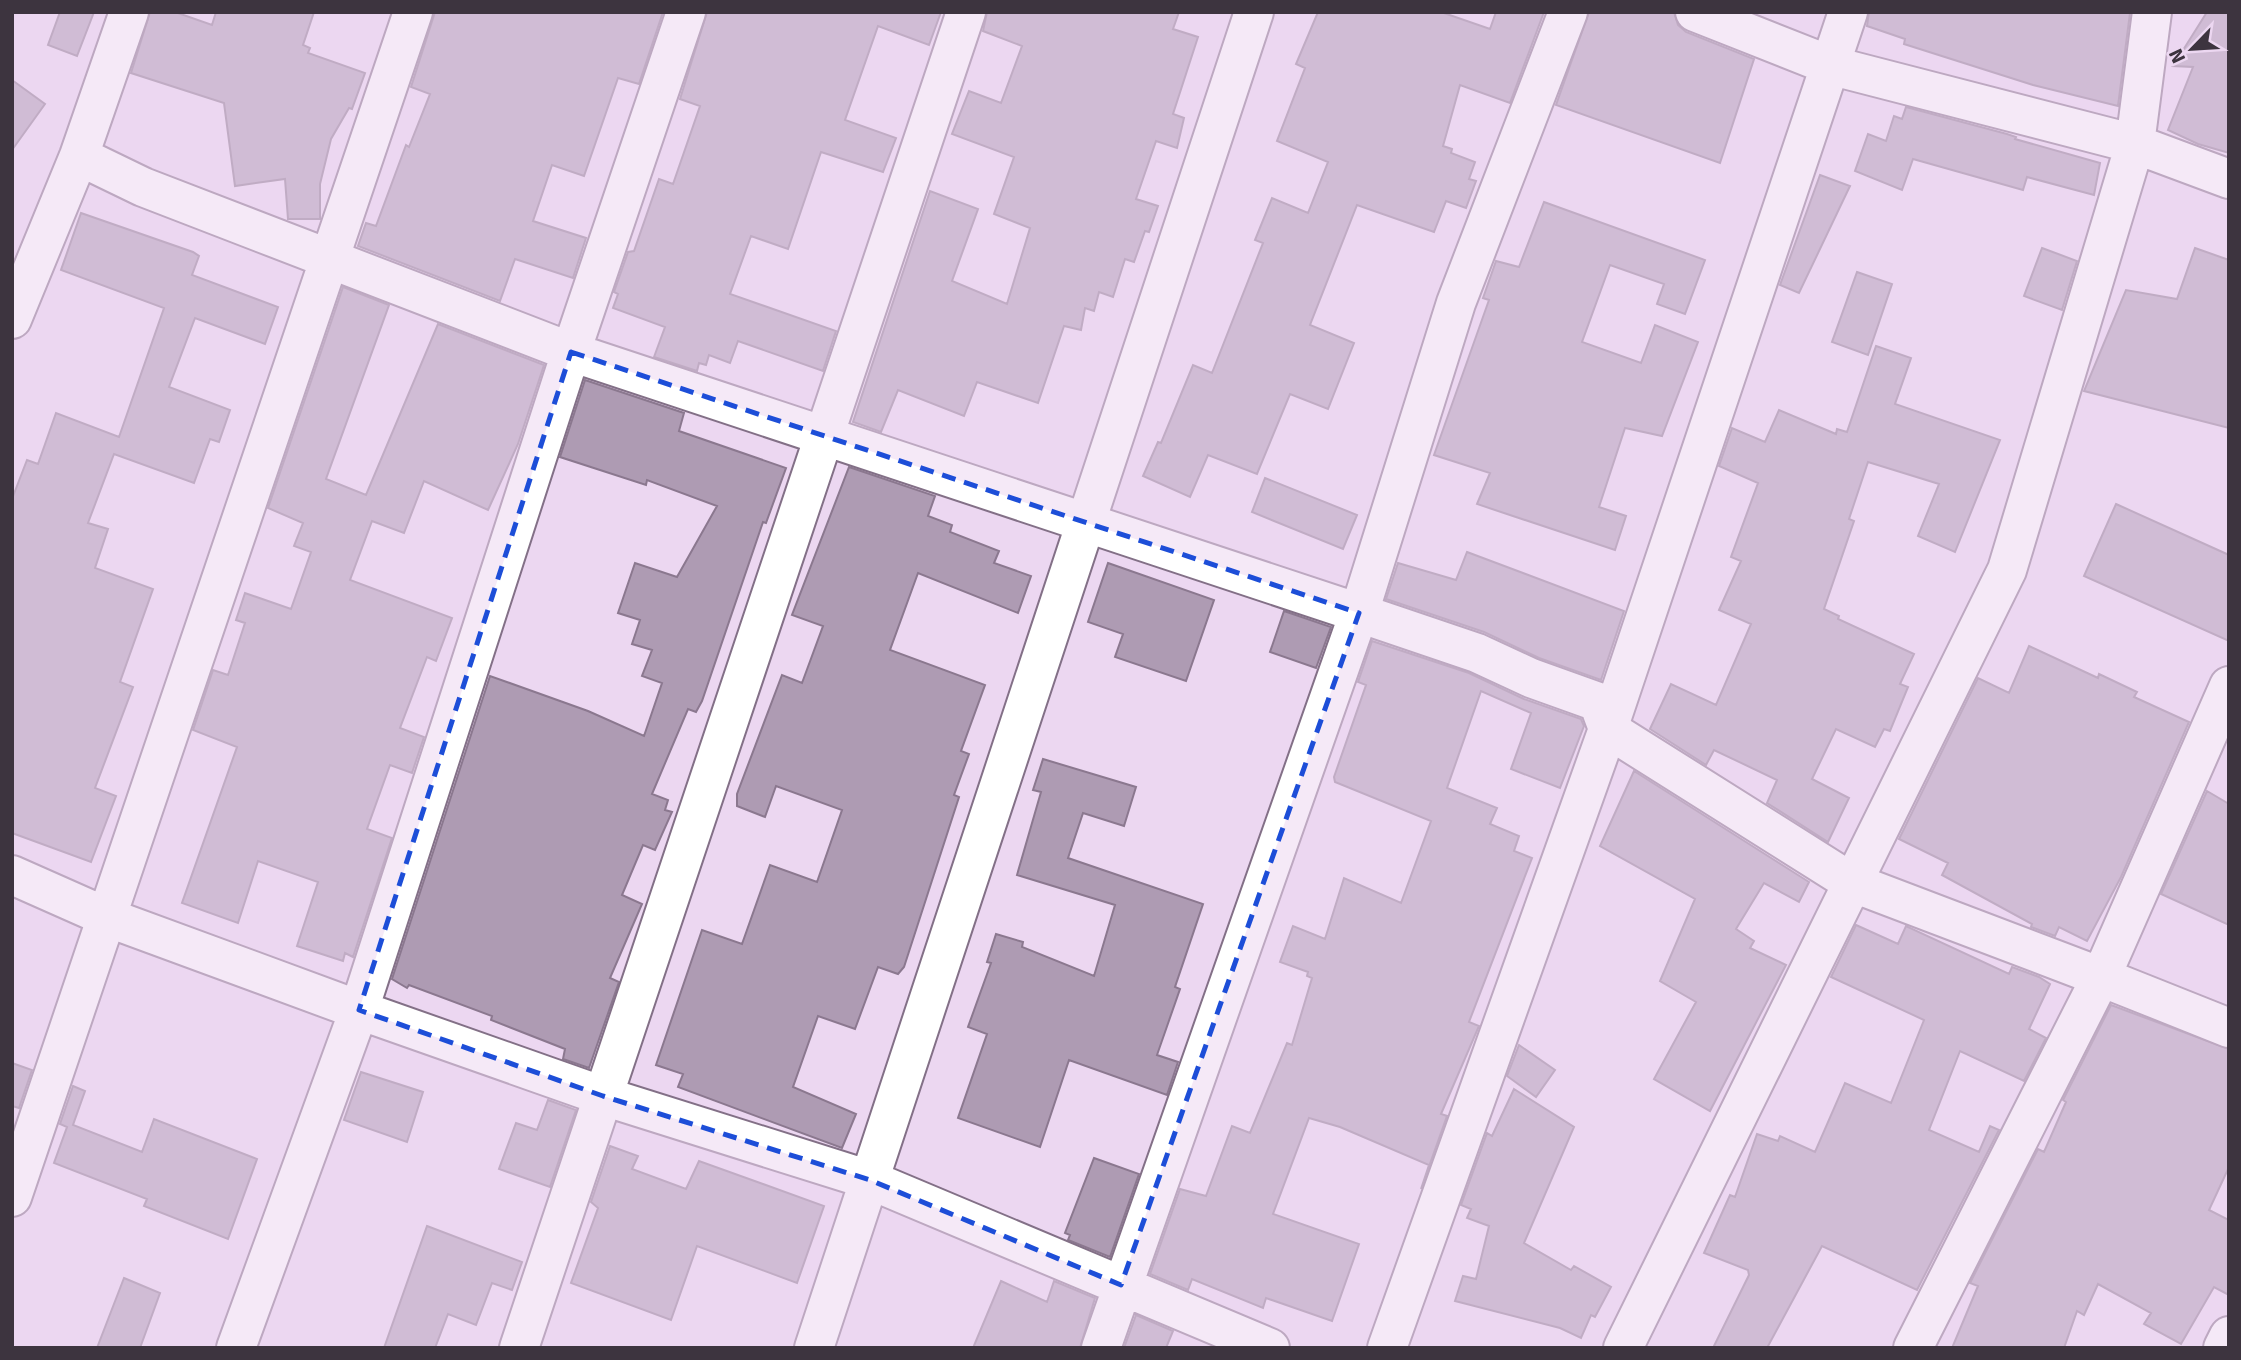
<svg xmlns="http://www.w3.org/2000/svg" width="2241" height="1360" font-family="Signika,sans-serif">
  <rect width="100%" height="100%" fill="#ecd7f1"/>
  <path fill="#ae9bb3" stroke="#8b788f" stroke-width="2" d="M60,12H94L77,56L48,45Z
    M150,12H175L212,25L216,12H314L303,45L310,48L308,53L365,73L352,109L349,108L331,139L320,184V219H288L285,179L235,186L224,103L131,73Z
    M435,12H663L639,84L618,78L584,176L552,165L533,221L586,238L573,278L515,259L500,301L358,246L366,223L376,226L406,145L409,147L430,94L411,87Z
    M707,12H941L929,45L878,26L845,120L896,138L883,172L821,152L788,249L751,236L730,294L836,331L823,371L738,341L730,363L709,355L706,365L699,363L697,371L654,357L665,327L613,308L618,294L614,292L628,252L634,251L659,179L673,184L700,106L680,99Z
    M987,12H1179L1173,29L1198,37L1173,114L1184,118L1177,148L1156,141L1136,199L1158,206L1149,232L1145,231L1134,262L1125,259L1113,297L1099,292L1094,311L1085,308L1081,330L1064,326L1038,403L977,382L964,416L898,390L881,432L853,422L930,191L978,209L952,281L1007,304L1030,228L994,214L1014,157L952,134L969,91L1001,103L1022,46L983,31Z
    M1318,12H1441L1490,29L1496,12H1544L1510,103L1460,85L1443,146L1452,149L1451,153L1475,162L1469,179L1476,181L1466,208L1446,201L1434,232L1357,205L1310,325L1354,343L1328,409L1290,394L1257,474L1208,455L1190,497L1143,476L1158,442L1161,443L1193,365L1212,373L1263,243L1255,240L1272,198L1308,213L1328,162L1277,141L1305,68L1296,64Z
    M1589,12H1674L1678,25L1686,32L1754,59L1720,163L1556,105Z
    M1869,12L2130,13L2118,106L2033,85L1904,44L1905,39L1867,26Z
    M2207,12H2229V153L2198,144L2168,130L2193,67L2173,66Z
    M12,80L45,104L12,150Z
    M1906,107L2007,134L2016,137L2015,139L2100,163L2094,195L2027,177L2023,190L1913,159L1902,190L1855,171L1868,134L1886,141L1894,116L1902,119Z
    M1820,175L1850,186L1799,293L1780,285Z
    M1544,202L1705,260L1685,314L1657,304L1664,284L1610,265L1582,342L1641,363L1655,325L1698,342L1662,436L1625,428L1599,507L1626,516L1615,550L1477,504L1490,473L1434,455L1489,300L1483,298L1496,261L1519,267Z
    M81,213L193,252L199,256L192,275L278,307L265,344L195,318L169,387L230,410L219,442L210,439L194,483L114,454L88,523L108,529L95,568L153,589L120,682L133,687L95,788L116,796L91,862L12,833V499L27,460L38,464L56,413L119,437L164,308L61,270Z
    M2042,248L2077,261L2062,310L2024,296Z
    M2195,248L2229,260V428L2084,391L2126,290L2177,299Z
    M1857,272L1892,284L1868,355L1832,342Z
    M343,287L389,305L326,479L366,495L438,324L544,365L518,444L488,510L424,481L404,533L372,521L350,580L452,618L436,661L427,657L400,728L424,737L412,773L390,765L367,829L392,838L353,957L345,953L343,961L297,946L318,882L258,861L238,923L182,903L237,747L193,730L213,670L228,675L245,623L236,620L245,593L291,609L311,552L294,546L303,523L268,508Z
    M1876,346L1911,358L1895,404L2000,440L1955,552L1918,536L1939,484L1868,462L1849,519L1854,521L1824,609L1839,616L1838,619L1914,654L1900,684L1908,687L1890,731L1884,729L1875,747L1836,729L1812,779L1849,798L1828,842L1767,803L1777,780L1714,750L1706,765L1650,729L1671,684L1716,705L1751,624L1719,610L1741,561L1731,557L1758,483L1719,466L1732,428L1765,442L1779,410L1836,434L1837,429L1847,432Z
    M585,380L684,413L679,431L786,468L766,523L763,522L702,701L696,712L688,709L652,794L668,800L665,810L672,812L655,850L643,845L622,895L642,904L610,978L619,982L589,1068L563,1059L565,1049L491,1020L492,1016L409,985L407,988L392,979L490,676L588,711L644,736L662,683L642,676L652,650L632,644L640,620L618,613L635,563L677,577L717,506L647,480L646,485L560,457Z
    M849,467L935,496L928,516L952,525L950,532L999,551L994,563L1031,576L1018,613L918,573L890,650L985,685L961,751L969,754L954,795L959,797L904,967L898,974L878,967L855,1029L818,1016L793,1087L856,1114L842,1148L678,1087L683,1074L656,1065L702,930L742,944L770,865L817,882L842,810L776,786L765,817L737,806V794L782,675L802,683L823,626L792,615Z
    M1265,478L1357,515L1343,549L1252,512Z
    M2116,504L2229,555V641L2084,576Z
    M1467,552L1624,611L1601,680L1539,658L1484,632L1386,599L1398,563L1456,580Z
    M1108,563L1214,600L1186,681L1115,657L1123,634L1088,622Z
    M1284,611L1331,627L1316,668L1270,652Z
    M1372,641L1469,673L1524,699L1581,719L1584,726L1560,788L1511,769L1531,713L1481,691L1447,788L1497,808L1490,824L1519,836L1514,851L1532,858L1469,1022L1479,1026L1441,1114L1447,1116L1421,1189L1429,1165L1340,1127L1309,1118L1273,1214L1359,1244L1332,1321L1266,1298L1263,1308L1192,1279L1188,1290L1150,1274L1180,1189L1206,1196L1232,1126L1250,1133L1287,1043L1292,1045L1312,978L1307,976L1308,972L1280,962L1293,926L1325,939L1344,878L1401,903L1431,821L1335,782L1334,777L1366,685L1358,682Z
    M2029,646L2098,678L2099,674L2137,692L2134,697L2189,722L2121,877L2087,941L2059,927L2055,936L2031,927L2032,924L1942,875L1948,863L1899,839L1978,678L2009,693Z
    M1043,759L1136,787L1124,826L1083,813L1068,858L1203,904L1175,987L1180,989L1157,1055L1178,1062L1167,1095L1069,1060L1040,1147L958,1118L987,1034L968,1027L991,963L987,962L996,934L1023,942L1022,947L1094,976L1115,905L1017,875L1041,792L1033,790Z
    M1634,771L1809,882L1799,902L1764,883L1736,929L1754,941L1750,948L1786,965L1710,1111L1654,1079L1696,1002L1660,981L1695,899L1600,846Z
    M2207,791L2229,804V925L2161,894Z
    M1856,925L1898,944L1906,926L2009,974L2012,967L2039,977L2050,984L2029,1029L2046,1038L2024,1081L1960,1051L1929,1130L1979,1152L1990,1126L1999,1130L1917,1290L1822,1246L1767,1348H1713L1749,1275L1748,1270L1704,1253L1730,1195L1735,1197L1757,1134L1778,1141L1780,1136L1815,1152L1845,1083L1891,1103L1924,1020L1831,977Z
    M2111,1005L2229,1049V1167L2209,1210L2229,1220V1295L2214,1287L2181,1344L2144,1324L2151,1313L2098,1284L2084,1315L2077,1311L2064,1348H1952L1978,1286L1970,1283L2038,1149L2044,1152L2066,1102L2063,1100Z
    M1519,1045L1555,1070L1536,1097L1507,1076Z
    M12,1063L32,1070L19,1108L12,1106Z
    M361,1072L423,1092L407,1142L344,1120Z
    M73,1086L85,1091L73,1125L142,1152L154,1119L257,1159L228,1239L144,1206L147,1199L54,1163L67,1127L60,1124Z
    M1514,1089L1574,1127L1524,1243L1571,1270L1574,1266L1611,1287L1595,1317L1591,1315L1581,1338L1560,1328L1455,1301L1463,1276L1476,1279L1489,1226L1467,1218L1471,1209L1461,1205L1487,1133L1492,1136Z
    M548,1100L576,1110L550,1187L499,1169L516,1123L537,1130Z
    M610,1146L638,1156L632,1169L686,1189L699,1161L824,1206L797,1283L697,1246L671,1320L571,1283L598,1208L591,1202Z
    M1094,1158L1139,1174L1110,1257L1068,1240L1070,1235L1065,1233Z
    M427,1226L522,1262L512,1290L492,1283L476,1325L448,1314L435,1348H384Z
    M124,1278L160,1293L140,1348H97Z
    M1001,1281L1047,1302L1054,1281L1095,1298L1080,1348H973Z
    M1136,1315L1173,1331L1166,1348H1124Z"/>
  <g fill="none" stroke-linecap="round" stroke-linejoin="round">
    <g stroke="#837087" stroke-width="42">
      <path id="street" d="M1695,12L1829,65L2135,144L2229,179
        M79,156L143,187L571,352L1359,613L1477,653L1531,678L1598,702L1608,729L1851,882L2101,977L2229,686
        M12,319L79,156L129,12
        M12,875L109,918L359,1010L603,1096L870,1180L1270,1348
        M12,1197L413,12
        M236,1348L359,1010L571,352L686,12
        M519,1348L966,12
        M814,1348L1254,12
        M1101,1348L1359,613L1456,303L1568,12
        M1387,1348L1608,729L1848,12
        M1623,1348L2007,570L2135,144L2152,12
        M1913,1348L2101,977L2229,1028
        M2223,1348L2229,1336"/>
    </g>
    <use href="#street" stroke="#fff" stroke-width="38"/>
  </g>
  <path d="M0 0H2241V1360H0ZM571,352L1359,613L1121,1285L870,1180L603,1096L359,1010Z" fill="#ecd7f1" fill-opacity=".55" fill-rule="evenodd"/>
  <path fill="none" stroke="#1d4ed8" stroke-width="5" stroke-dasharray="14 9" stroke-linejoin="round" d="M571,352L1359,613L1121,1285L870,1180L603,1096L359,1010Z"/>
  <rect width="2241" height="1360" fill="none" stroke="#3d343f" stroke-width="28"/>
  <g transform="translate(2192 49) rotate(245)" stroke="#ecd7f1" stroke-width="5" paint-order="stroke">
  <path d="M0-5L12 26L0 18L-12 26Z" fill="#3d343f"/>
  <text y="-10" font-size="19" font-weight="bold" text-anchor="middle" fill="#3d343f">N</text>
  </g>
</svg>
